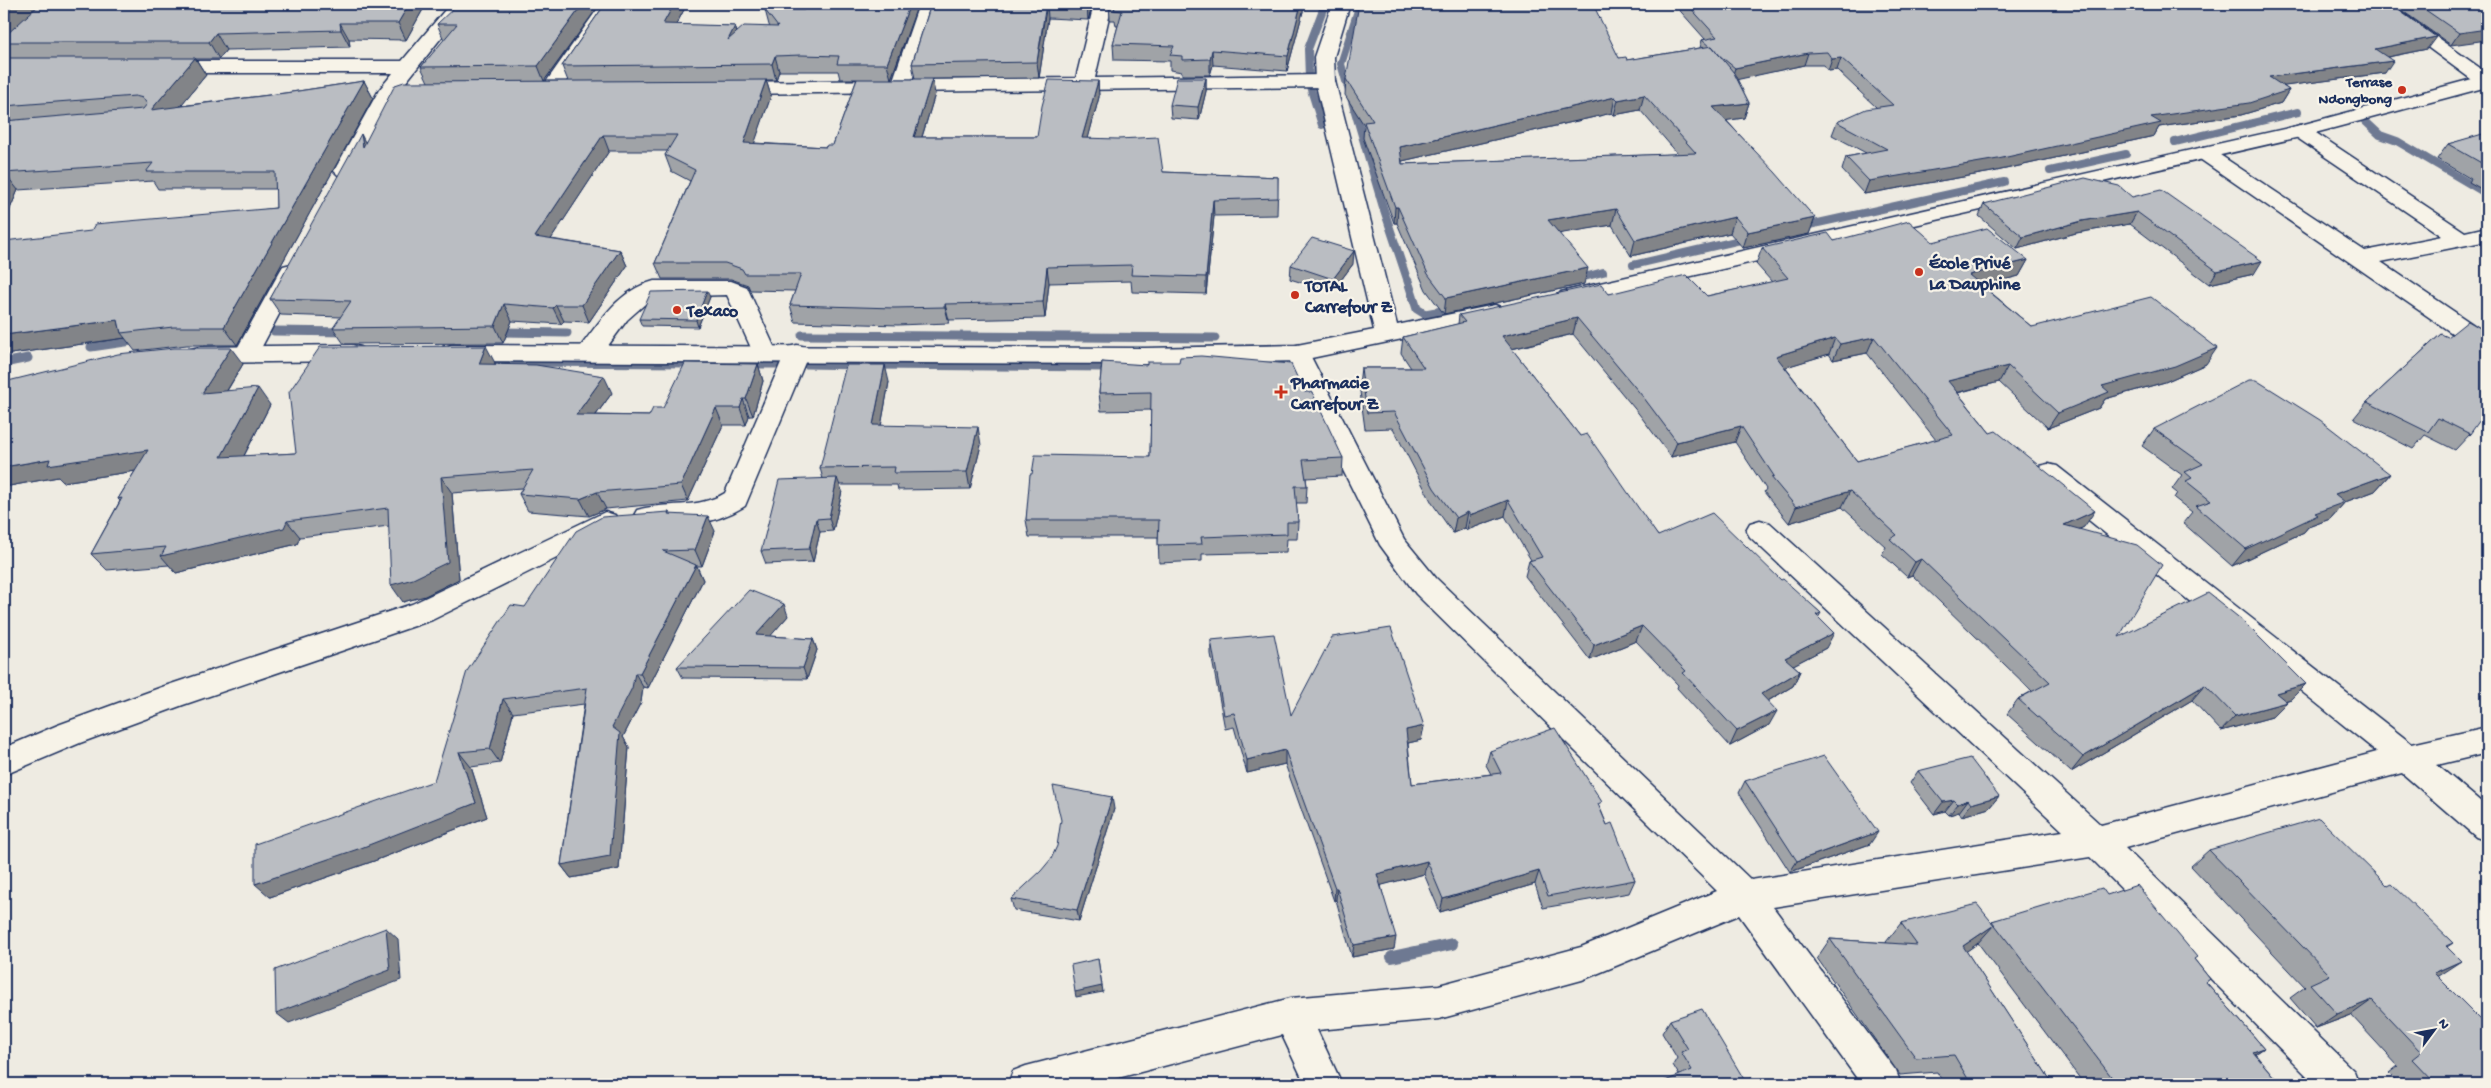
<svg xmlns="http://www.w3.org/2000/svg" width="2491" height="1088" font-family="'Gochi Hand',sans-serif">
  <rect width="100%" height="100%" fill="#eeebe2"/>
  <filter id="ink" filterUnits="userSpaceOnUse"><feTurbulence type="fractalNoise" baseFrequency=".02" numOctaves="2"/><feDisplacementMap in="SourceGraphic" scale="10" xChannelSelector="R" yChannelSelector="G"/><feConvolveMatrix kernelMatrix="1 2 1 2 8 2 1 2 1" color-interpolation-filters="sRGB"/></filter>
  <g filter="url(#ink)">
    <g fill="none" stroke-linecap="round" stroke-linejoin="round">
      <path stroke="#6e7992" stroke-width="8" d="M1360,4L1341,64L1382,204L1408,282
        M1309,78L1308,49L1325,4
        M1309,83L1322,125
        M2375,113L2367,116L2365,121L2380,135L2397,141L2487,194
        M2175,142L2298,112
        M2050,171L2126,154
        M1800,227L2004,182
        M1633,265L1749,238
        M1573,280L1603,272"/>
      <path stroke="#6e7992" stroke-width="9" d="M1408,281L1417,309L1425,314L1454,309
        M274,331L349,332
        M496,332L567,333
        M802,335L1215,338
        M91,347L139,340
        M482,362L698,363
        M4,363L28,358
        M745,364H779
        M806,364L859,365
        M874,365L1114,367"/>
      <path stroke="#6e7992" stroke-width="12" d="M1392,957L1452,944"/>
      <g stroke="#1b2f5e" stroke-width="3">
        <path id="minor" d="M450,4H468L398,92L356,171L352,175L345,177L338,175L334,171L379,90L393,73H163L156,71L153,67L156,63L163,61H402Z
          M601,4H619L558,93H544L541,89Z
          M919,4H937L912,80L1076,78L1094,4H1112L1095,78L1325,75L1332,77L1335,81L1332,85L1325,87L732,94L725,92L722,88L725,84L732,82L893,80Z
          M2369,4H2390L2487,73V87L2479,85Z
          M2300,125L2307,127L2465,232L2487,227V241L2381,262L2487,334V353L2478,351L2197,157L2194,153L2197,149L2204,147L2211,149L2365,251L2442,236L2293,135L2290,131L2293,127Z
          M291,264L299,266L302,271L258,354L255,360L246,362L237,360L234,354L280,271L283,266Z
          M654,281H731L747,287L777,353L774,359L765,361L756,359L727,295L653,297L627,320L599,358L590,360L581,358L578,352L581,346C602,319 619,290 654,281Z
          M797,345L806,347L809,353L745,506C718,523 668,534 637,524L633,517L637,510C667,501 697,510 725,493L785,353L788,347Z
          M1297,345L1306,347L1309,353L1404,539L1436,578L1751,880L2063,831L1750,537L1746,530L1750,523L1760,520L1770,523L2101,825L2377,752L2039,480L2035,473L2039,466L2048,464L2057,466L2412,744L2487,727V753L2437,765L2487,807V841L2476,837L2402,773L2125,848L2354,1071L2359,1084H2315L2090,857L1773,907L1896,1071L1901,1084H1861L1739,915L1582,980L1439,1019L1317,1030L1342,1084H1305L1282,1035L1095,1084H1008L1013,1071L1026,1066L1291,998L1439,985L1581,947L1717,891L1416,594L1380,545L1285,353L1288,347Z
          M605,512L615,515L619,522L615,529L432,620L183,705L80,743L4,775V748L58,725L162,687L412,604Z"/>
      </g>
      <g stroke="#1b2f5e" stroke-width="3">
        <path id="major" d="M1332,4H1350L1334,57L1335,81L1397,325L1495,305L1503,308L1507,313L1503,318L1297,361L1145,364L452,361L443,359L440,353L443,347L452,345L1145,348L1297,345L1374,330L1315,81L1314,57Z
          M2487,75V87L2300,137L1569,304L1561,302L1557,297L1561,292L1569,290L2297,126Z
          M352,345L361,347L364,353L361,359L352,361L200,363L191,361L188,355L191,349L200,347Z"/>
      </g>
      <use href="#minor" fill="#f7f3e8" fill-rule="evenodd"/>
      <use href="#major" fill="#f7f3e8" fill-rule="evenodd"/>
    </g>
    <path fill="#a0a3a7" stroke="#1b2f5e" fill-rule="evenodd" d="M4,4H426L406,40L349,39L350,47L226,50L219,59H196L206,75L180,106L285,93L364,81L373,98L237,345H187L135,351L125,338L4,355L91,231L276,208V189H158L153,181L18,190L4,223V58H9L4,50Z
      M600,4L544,81H568L562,66L605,4H687L676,25L735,26L737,32L770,27L769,25L765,10H804L918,4L891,79H915L912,64L931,4H1093L1088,20L1048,18L1039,78L932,79L935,94L922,137H1037L1098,81L1099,97L1088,138L1163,172L1278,177L1277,215L1214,216L1206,294L1132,292L1131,281L1049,283L1045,318L949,320V323L898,325L795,322L790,305L795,291L750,290L748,285L731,279H662L655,263L690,181L671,171L665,155L668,151H609L551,239L620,250L627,266L589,322L564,321L561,324L512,321L503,343L344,344L333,328L341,317L281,315L270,299L365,142L428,82L421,67L444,40L437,24ZM779,71H838L840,79H857L833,145L826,147L754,143L771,96L766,80H776Z
      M1109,4H1305L1287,71L1213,65L1210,75H1182V72L1170,70V61L1114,60L1113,44L1118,26H1116L1115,20H1110Z
      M1674,4H2390L2427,49L2388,57L2385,73L2283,86L2289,90L2281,103L2241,115L2159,127L2154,136L1992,172L1864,194L1842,170L1846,157L1866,153L1832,135L1837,122L1877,108L1837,70L1828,71L1823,65H1804L1737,79L1749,103L1744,118L1726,120L1815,218L1809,234L1743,248L1730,233L1631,256L1612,225L1559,233L1584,284L1444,314L1426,290L1397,223H1394L1363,138L1364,125L1345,95L1346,79L1619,58L1627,60L1700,48L1702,40L1705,39ZM1640,110L1678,154L1402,164V161L1612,113L1614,115Z
      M2399,4H2487L2451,45L2397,7Z
      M1206,78V91L1199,120L1171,118L1170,105Z
      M2487,134V192L2469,182L2471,179L2437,159L2448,144Z
      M2132,197L2254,274L2209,284L2130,224L2076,233L2017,249L1979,216L1984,204Z
      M1834,241L1933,242L2028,260L2019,276L1982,285L2032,327L2206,364L2165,382L2105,399L2099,408L2048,428L1999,382L1958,393L1990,433L2084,527L2079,529L2119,637L2291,699L2285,701L2272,717L2221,731L2192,700L2071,772L2007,714L2018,699L2032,691L1912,575L1907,577L1882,554L1886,547L1842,507L1789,523L1764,492L1766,489L1735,442L1671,457L1639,414L1573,334L1512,349L1658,536L1781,580L1821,613L1818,618L1826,648L1793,665L1800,671L1793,686L1768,701L1769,725L1730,746L1677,688L1678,685L1636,641L1590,660L1525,576L1529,561L1531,560L1505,516L1467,530L1465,528L1453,533L1432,503L1393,428L1365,429L1359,384L1361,368H1411L1401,353L1403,337L1458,324L1459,315L1609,294L1707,296L1772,282L1756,264L1762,248ZM1867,353L1936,440L1857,461L1785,367L1829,354L1833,360Z
      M1353,264L1332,292L1290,279L1291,265Z
      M710,297L698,327L642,326L639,319Z
      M2441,334L2470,434L2455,450L2425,435L2413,449L2354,418L2367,402Z
      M1102,362L1304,392L1343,458L1342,476L1306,478L1307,486L1306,503H1296L1298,522L1297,539H1287L1286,552L1202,554V561L1159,563L1158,537H1029L1026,520L1032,474L1150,457L1151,410L1101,411L1099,393Z
      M495,363V364L612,393L596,415L649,416L758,364L763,381L753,416H749L746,425H723L688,501L606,509L589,516L528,511L519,494L522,488L452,493L459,579L425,596L403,602L389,526L300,537L297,544L176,573L169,565L107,570L91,554L120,501L118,499L135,471L63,482L58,477L4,487V382L243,364L227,391L270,405L244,456L296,453Z
      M889,382L881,426L981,445L970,489L898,490L897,485H840L842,491L833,531L820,532L813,562L766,564L761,551L823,479L820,468Z
      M2154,429L2390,474L2375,491L2345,502L2330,519L2308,527L2304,532L2232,566L2183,523L2192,512L2174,498L2177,493L2172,489L2182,475L2142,446Z
      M669,512L670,514L715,531L702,566H697L703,580L648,688L643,687L641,702L623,737L629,747L619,869L571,878L561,865L584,704L513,713L500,763L471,767L487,817L374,861L270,897L434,781L525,607Z
      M788,616L770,636L813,639L817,650L807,679L683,678L677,667Z
      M1211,640L1291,715L1424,726L1421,740L1408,743L1412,784L1491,774L1486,765L1490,751L1600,808L1607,825L1635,880L1629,893L1543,908L1535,884L1440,912L1424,874L1381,885L1394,949L1352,957L1336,900L1334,901L1285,764L1247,773L1234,727L1225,729L1211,654Z
      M1918,771L1999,796L1989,808L1962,816L1959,812L1949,815L1945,811L1934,814L1910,783Z
      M1745,781L1870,844L1790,872L1739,793Z
      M1114,809L1079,921L1014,910L1011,899Z
      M2209,850L2388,886L2453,943L2447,947L2437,976L2487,1084H2400L2389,1073L2398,1066L2351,1015L2316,1028L2290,998L2305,987L2191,866Z
      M2107,895L2194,959L2210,979L2206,982L2264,1048L2255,1054L2280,1084H2084L1978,943L1966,951L2053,1084H1944L1937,1072L1900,1075L1817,958L1830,939L1887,943L1886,942L1901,923L1991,922L1992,921Z
      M1670,1020L1745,1081L1679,1075L1673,1065L1677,1058L1662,1033Z"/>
    <path fill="#828488" stroke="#1b2f5e" d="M15,4H46L4,41V13Z
      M409,4H426L406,40L398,23Z
      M583,4H600L544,81L538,66Z
      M674,4H687L668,40L663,24Z
      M910,4H918L891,79L887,64Z
      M1047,4L1048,18L1039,78L1037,62Z
      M1087,4H1093L1088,20L1087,5Z
      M1301,4H1305L1287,71L1288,56Z
      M2487,19V40L2451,45L2459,33L2482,20Z
      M340,23L349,39L350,47L341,30Z
      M735,26L739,41L728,40Z
      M216,33L226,50L219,59L209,42Z
      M2436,37L2427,49L2367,61L2375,49Z
      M1212,50L1213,65L1210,75V59Z
      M1808,53L1804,65L1731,81L1735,68Z
      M775,56L779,71L776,80L772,64Z
      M195,58L206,75L163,127L151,110Z
      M1841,58L1837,70L1828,71L1832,59Z
      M2393,61L2385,73L2262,89L2269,77Z
      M1206,78V91L1199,120L1198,107Z
      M932,79L935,94L917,153L914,137Z
      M766,80L771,96L749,159L744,143Z
      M364,81L373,98L237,345L224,327Z
      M1098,81L1099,97L1084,154L1082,138Z
      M2289,90L2281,103L2241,115L2159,127L2154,136L1992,172L1864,194L1869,181L2151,117Z
      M1644,95L1640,110L1614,115L1618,100Z
      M1615,97L1612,113L1398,162L1400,147Z
      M1749,103L1744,118L1709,123L1713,107Z
      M361,134L369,150L363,147Z
      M603,135L609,151L542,253L535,237Z
      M4,172L18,190L4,223Z
      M1213,200L1214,216L1206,294V277Z
      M1395,207H1398L1397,223H1394Z
      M1616,209L1612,225L1545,236L1548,220Z
      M2137,212L2130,224L2076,233L2017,249L2023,237L2082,221Z
      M1735,217L1730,233L1631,256L1635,240Z
      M1815,218L1809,234L1743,248L1748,232Z
      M620,250L627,266L589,322L582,305Z
      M1354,251L1353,264L1332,292L1333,279Z
      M2028,260L2019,276L1962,291L1969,275Z
      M2262,261L2254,274L2209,284L2217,271Z
      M1047,267L1049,283L1045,318L1043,302Z
      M1588,268L1584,284L1444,314L1446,298Z
      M707,291L710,297L698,327L696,320Z
      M504,304L512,321L503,343L495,326Z
      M945,304L949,320V323L945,307Z
      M556,305L564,321L561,324L553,308Z
      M1577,318L1573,334L1499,352L1502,336Z
      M118,320L121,333L125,338L4,355V335Z
      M1874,337L1867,353L1833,360L1840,344Z
      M1835,338L1829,354L1770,372L1776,356Z
      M486,346L495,363L488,381L479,364Z
      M231,348L243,364L215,410L202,393Z
      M2217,348L2206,364L2165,382L2105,399L2099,408L2048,428L2058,413L2102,386Z
      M758,364L763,381L753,416L746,399Z
      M885,365L889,382L878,443L873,425Z
      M2008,366L1999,382L1940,397L1948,381Z
      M604,376L612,393L584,431L576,415Z
      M258,388L270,405L235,473L221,457Z
      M743,399L749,416L746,425L740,408Z
      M716,408L723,425L688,501L681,485Z
      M1741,426L1735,442L1671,457L1677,442Z
      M978,427L981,445L970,489L967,472Z
      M148,450L162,467L63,482L58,477L4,487V467L50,459Z
      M2390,474L2375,491L2345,502L2330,519L2308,527L2304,532L2232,566L2246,549L2335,494Z
      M441,477L452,493L459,579L425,596L403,602L391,585Z
      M837,478L842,491L833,531L829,518Z
      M1850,491L1842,507L1789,523L1796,507Z
      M597,492L606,509L589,516L580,499Z
      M1508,500L1505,516L1467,530L1470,515Z
      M2095,511L2084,527L2054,541L2064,525Z
      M1468,512L1465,528L1453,533L1456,518Z
      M708,516L715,531L702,566L695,550Z
      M816,519L820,532L813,562L809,549Z
      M287,521L300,537L297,544L176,573L161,556Z
      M1921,559L1912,575L1907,577L1915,562Z
      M696,565L703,580L648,688L640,673Z
      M784,604L788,616L761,647L756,635Z
      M1642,626L1636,641L1590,660L1594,645Z
      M1834,633L1826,648L1778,673L1785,658Z
      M813,639L817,650L807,679L803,668Z
      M1800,671L1793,686L1754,709L1761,694Z
      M635,673L643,687L641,702L623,737L629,747L619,869L571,878L561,865L612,727Z
      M2306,684L2291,699L2262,707L2276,693Z
      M2205,685L2192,700L2071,772L2083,757Z
      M503,699L513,713L500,763L490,749Z
      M2287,702L2272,717L2221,731L2235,716Z
      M1777,711L1769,725L1730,746L1737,731Z
      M1424,726L1421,740L1404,744L1406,730Z
      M1285,750V764L1247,773V760Z
      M459,752L471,767L487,817L374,861L270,897L255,884L476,803Z
      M1999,796L1989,808L1962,816L1971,804Z
      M1112,797L1114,809L1079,921L1077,910Z
      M1954,800L1945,811L1934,814L1943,802Z
      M1968,800L1959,812L1949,815L1958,804Z
      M1878,832L1870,844L1790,872L1797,861Z
      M1427,861L1424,874L1375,887L1377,874Z
      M1539,871L1535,884L1440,912L1443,899Z
      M1335,888H1337L1336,900L1334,901Z
      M1994,925L1977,944L1947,965L1963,946Z
      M386,928L398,939L401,980L289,1023L276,1013Z
      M1396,937L1394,949L1352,957L1354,945Z
      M1098,959L1103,992L1076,997L1075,992Z
      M2461,961L2438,976L2411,988L2434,973Z
      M2372,1000L2351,1015L2316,1028L2337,1014Z
      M2264,1048L2240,1064L2253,1052Z"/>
    <path fill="#babdc2" stroke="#1b2f5e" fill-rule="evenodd" d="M4,4H15L4,13Z
      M40,4H409L398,23H340L341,30L216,33L209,42H4V37Z
      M458,4H583L538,66L421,67L457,24H437Z
      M605,4H674L663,24L735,26L728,40L744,26L778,27L765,10H804V4H910L887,64H837L839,56L801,55L775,56L772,64L562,66Z
      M931,4H1046L1037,62L912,64Z
      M1062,4H1087V5Z
      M1109,4H1301L1288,56L1212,50L1210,59L1182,60V56L1170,55L1174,46L1113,44L1122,11L1114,10L1116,5H1109Z
      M1359,4H1593L1619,58L1626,57L1627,60L1712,46L1734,73L1749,103L1713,107L1775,172L1815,218L1748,232L1735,217L1635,240L1616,209L1548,220L1588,268L1446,298L1428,274L1398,207H1395L1364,122L1373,121L1346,79ZM1644,95L1696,153L1402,164L1400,147L1615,97L1618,100Z
      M1687,4H2390L2436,37L2375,49L2393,61L2269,77L2289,90L2249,103L2151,117L2161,123L1998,159L1869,181L1846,157L1887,149L1837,122L1866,109L1893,105L1841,58L1832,59L1827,52L1808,53L1735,68L1719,55L1712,46L1710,47L1702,40L1717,37Z
      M2417,4H2487V19L2482,20L2487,23V29L2459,33Z
      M4,58H195L151,110L285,93L364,81L224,327H173L121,333L118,320L4,335V241L91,231L95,224L276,208L275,172H146L153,163L4,173V121L143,109L147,104L143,98L135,96L4,106Z
      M1177,78H1206L1198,107L1170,105Z
      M857,79H932L914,137H1037L1042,106L1049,80L1098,81L1082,138L1118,139L1158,137L1163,172L1278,177V198L1213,200L1206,277L1131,275L1132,265L1047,267L1043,302L945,304V307L894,308L790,305L801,274H745L742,269L725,263H655L695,170L665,155L677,135H603L535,237L620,250L582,305H556L553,308L504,304L495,326L333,328L351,301L270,299L361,134L363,147L395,85L404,82L766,80L744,143L826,147L827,145H833Z
      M2486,133L2487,134V170L2481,166L2485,165L2448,144Z
      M2085,178L2119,186L2132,197L2161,190L2262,261L2217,271L2137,212L2082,221L2023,237L1984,204Z
      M1909,221L1933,242L1987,228L2028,260L1969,275L2032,327L2151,297L2217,348L2175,366L2102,386L2109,392L2058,413L2008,366L1948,381L1990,433L1996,431L2095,511L2064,525L2137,545L2162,565L2119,637L2208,593L2242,620L2306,684L2276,693L2287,702L2235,716L2205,685L2083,757L2018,699L2050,682L1921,559L1915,562L1890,539L1897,535L1850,491L1796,507L1771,477L1774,476L1741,426L1677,442L1644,398L1577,318L1502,336L1580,436L1587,434L1658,536L1712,513L1781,580L1783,579L1821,613L1816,615L1834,633L1785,658L1800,671L1761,694L1777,711L1737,731L1683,673L1686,671L1642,626L1594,645L1529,561L1542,557L1508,500L1470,515L1468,512L1456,518L1434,488L1394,412L1367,413L1361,368H1424L1403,337L1465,322L1459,315L1601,284L1609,294L1686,275L1707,296L1788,278L1762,248L1828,233L1834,241ZM1874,337L1953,435L1857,461L1776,356L1835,338L1840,344Z
      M1312,238L1354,251L1333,279L1291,265Z
      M707,291L696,320L639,319L651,292Z
      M2468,321L2487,332V410L2470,434L2438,418L2428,432L2367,402L2441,334L2448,337Z
      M486,346L479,364L536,365L604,376L576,415L649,416L653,408H663L685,363L758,364L746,399H743L740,408H716L681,485L597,492L580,499L519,494L533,470L441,477L448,562L413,579L391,585L388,508L287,521L284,528L161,556L166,547L91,554L122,498L118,499L148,450L48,465L50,459L4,467V382L118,354L174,348H231L202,393L258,388L221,457L296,453L289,392L320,347Z
      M1201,356L1291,364L1304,392H1312L1343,458L1303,460L1307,486H1295L1298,522H1287V534L1201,537L1202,544L1158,545L1159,520H1026L1030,474H1032L1035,455L1150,457L1151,392L1099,393L1102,362L1147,365V362H1179L1180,357Z
      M846,365H885L873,425L978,427L967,472L894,473L895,467L820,468Z
      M2249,380H2256L2320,420L2390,474L2335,494L2345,502L2315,513L2318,515L2246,549L2196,506L2211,501L2186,481L2192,478L2185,472L2203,464L2154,429Z
      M837,478L829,518L816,519L809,549L761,551L779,480Z
      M669,512L668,514L708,516L695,550L663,551L696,565L640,673H635L632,688L612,727L620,733L610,856L561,865L587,688L503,699L490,749L459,752L476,803L361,848L255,884V844L434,781L467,671L511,605L525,607L576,531L602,517Z
      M749,590L784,604L756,635L813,639L803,668L677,667Z
      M1391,628L1424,726L1406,730L1412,784L1501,773L1490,751L1555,728L1602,802L1598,804L1607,825L1612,823L1635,880L1548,896L1539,871L1443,899L1427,861L1377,874L1396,937L1354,945L1337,888H1335L1285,750L1247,760L1234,713L1224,715L1211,640L1274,634L1291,715L1332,637Z
      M1824,756L1878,832L1797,861L1745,781Z
      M1970,758L1999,796L1971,804L1968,800L1958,804L1954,800L1943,802L1918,771Z
      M1053,786L1112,797L1077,910L1011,899L1041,871L1051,859L1057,846L1061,820Z
      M2319,818L2388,886L2392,884L2453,943L2446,946L2461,961L2434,973L2487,1026V1084H2436L2412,1059L2421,1052L2372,1000L2337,1014L2310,984L2330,975L2209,850Z
      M2137,885L2197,957L2194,959L2210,979L2206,982L2264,1048L2253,1052L2280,1084H2117L1992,921L2102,888L2107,895Z
      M1977,904L1994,925L1963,946L2053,1084H1971L1954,1055L1916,1058L1830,939L1917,945L1901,923Z
      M386,928L390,970L276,1013L275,970Z
      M1098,959L1102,986L1075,992L1071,965Z
      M1702,1009L1745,1081L1752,1078L1755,1084H1658L1692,1070L1681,1052L1688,1049L1670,1020Z"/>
  </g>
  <g fill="#c8321e" stroke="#f7f3e8" stroke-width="2">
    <circle cx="2402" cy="90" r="5"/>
    <circle cx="1919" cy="272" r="5"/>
    <circle cx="1295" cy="295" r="5"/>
    <circle cx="677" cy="310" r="5"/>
    <path d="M1278.5 384.5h5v5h5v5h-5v5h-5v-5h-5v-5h5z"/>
  </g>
  <g text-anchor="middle" stroke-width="4.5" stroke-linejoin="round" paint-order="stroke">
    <g font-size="15" font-weight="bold" fill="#1b2f5e" stroke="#f7f3e8" text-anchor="end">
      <text x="2392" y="86">Terrase<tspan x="2392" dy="17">Ndongbong</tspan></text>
    </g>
    <g font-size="18" font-weight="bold" fill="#1b2f5e" stroke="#f7f3e8" text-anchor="start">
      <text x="1929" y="268">École Privé<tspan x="1929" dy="21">La Dauphine</tspan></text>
      <text x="1305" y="291">TOTAL<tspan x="1305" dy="21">Carrefour Z</tspan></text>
      <text x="687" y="316">Texaco</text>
      <text x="1291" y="388">Pharmacie<tspan x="1291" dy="21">Carrefour Z</tspan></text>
    </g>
  </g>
  <rect width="2491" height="1088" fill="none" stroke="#f7f3e8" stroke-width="20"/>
  <rect x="10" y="10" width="2471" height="1068" fill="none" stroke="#1b2f5e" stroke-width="2" filter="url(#ink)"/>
  <g transform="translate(2434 1030) rotate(58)" stroke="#f7f3e8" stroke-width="4" paint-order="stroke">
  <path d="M0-4L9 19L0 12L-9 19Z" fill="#1b2f5e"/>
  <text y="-8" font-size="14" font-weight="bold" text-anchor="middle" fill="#1b2f5e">N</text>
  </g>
</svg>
